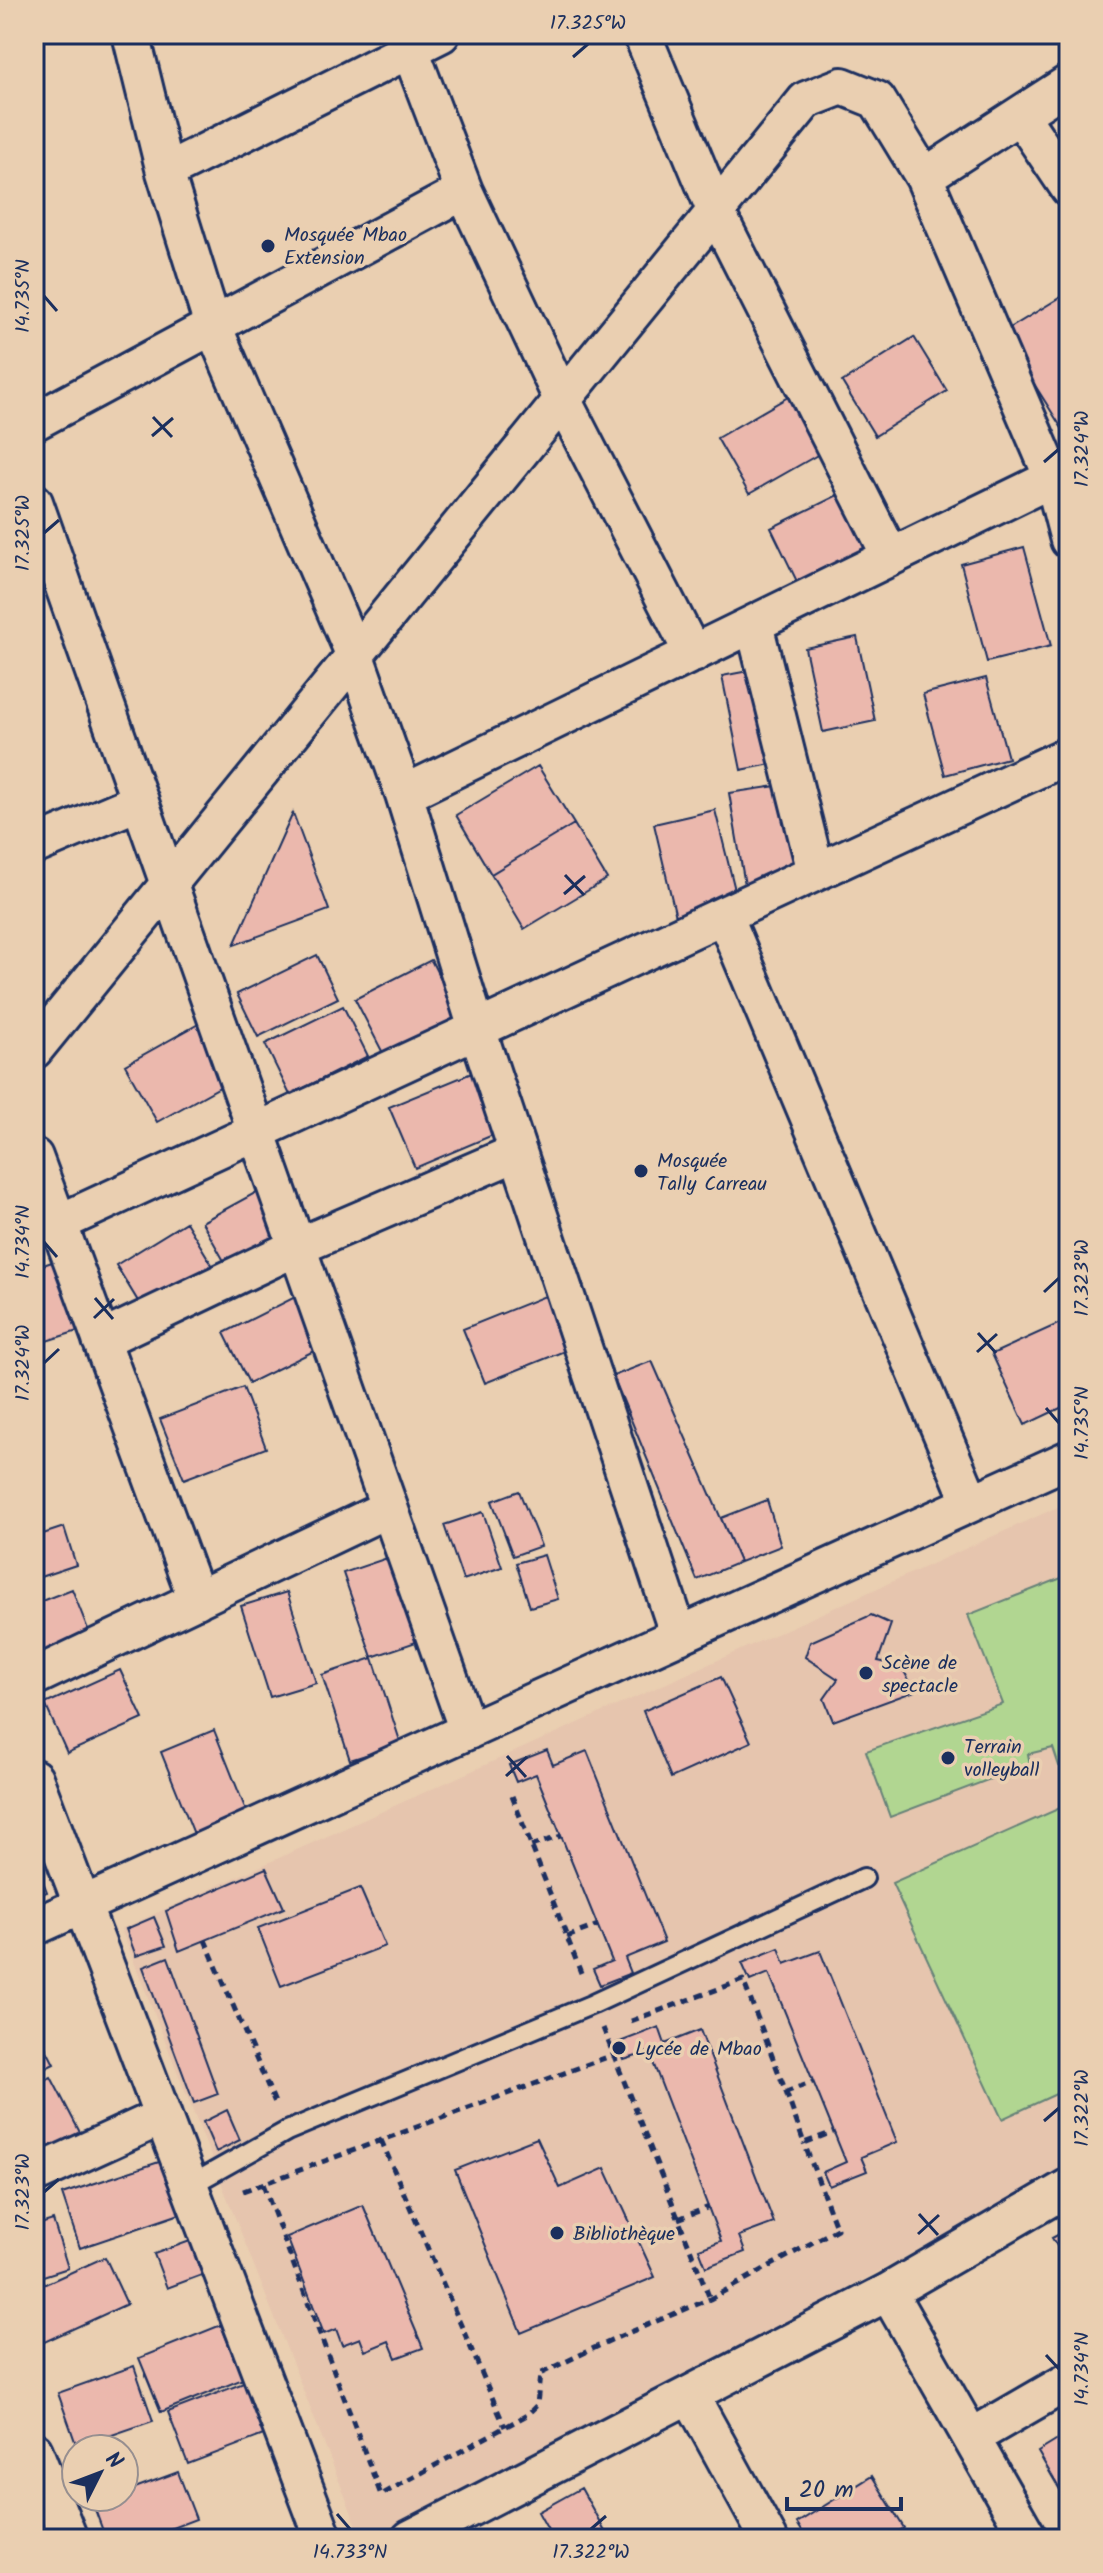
<svg xmlns="http://www.w3.org/2000/svg" width="1103" height="2573" font-family="Kalam,sans-serif">
  <rect width="100%" height="100%" fill="#eacfb1"/>
  <filter id="ink" filterUnits="userSpaceOnUse"><feTurbulence type="fractalNoise" baseFrequency=".0125" numOctaves="2"/><feDisplacementMap in="SourceGraphic" scale="16" xChannelSelector="R" yChannelSelector="G"/><feConvolveMatrix kernelMatrix="1 2 1 2 8 2 1 2 1" color-interpolation-filters="sRGB"/></filter>
  <g filter="url(#ink)">
    <path fill="#e6c5ae" d="M1069,1502V2166L396,2539H362L121,1929Z"/>
    <path fill="#b1d691" stroke="#668278" stroke-width="2" d="M1069,1575V1762L1059,1766L1053,1748L1028,1754L1030,1764L890,1817L866,1751L1003,1704L968,1615Z
      M1069,1804V2088L1002,2119L892,1883Z"/>
    <path fill="#ebb8ad" stroke="#1b2f5e" stroke-width="2" d="M1069,292V427L1063,430L1002,333Z
      M914,337L947,391L875,436L842,382Z
      M795,393L828,449L749,494L717,438Z
      M848,490L881,558L804,596L771,528Z
      M1024,547L1051,646L987,662L961,564Z
      M857,637L875,721L823,732L805,648Z
      M764,668L782,762L741,770L722,676Z
      M986,678L1008,758L945,775L923,694Z
      M538,766L574,824L491,874L456,815Z
      M783,785L798,876L745,885L729,793Z
      M715,810L739,906L677,921L654,824Z
      M293,813L329,910L234,945Z
      M574,824L607,879L524,929L491,874Z
      M317,955L338,998L258,1037L237,994Z
      M431,960L460,1018L385,1057L355,999Z
      M343,1006L368,1056L290,1095L265,1044Z
      M202,1022L234,1079L157,1122L125,1065Z
      M474,1072L500,1132L415,1168L389,1107Z
      M264,1188L289,1235L228,1268L202,1222Z
      M186,1222L214,1268L144,1311L116,1265Z
      M64,1258L87,1328L34,1345V1268Z
      M555,1292L577,1346L485,1383L463,1329Z
      M297,1296L322,1347L249,1383L224,1333Z
      M1069,1319V1404L1025,1425L992,1354Z
      M652,1361L740,1562L697,1580L613,1376Z
      M243,1387L266,1448L184,1479L160,1419Z
      M519,1491L541,1546L513,1556L492,1501Z
      M767,1500L781,1546L740,1562L721,1518Z
      M483,1512L502,1567L463,1580L444,1525Z
      M64,1527L76,1565L34,1579V1537Z
      M396,1555L425,1639L372,1657L343,1573Z
      M544,1555L558,1599L530,1607L516,1563Z
      M72,1589L93,1642L34,1665V1604Z
      M287,1592L316,1683L270,1697L241,1606Z
      M871,1615L891,1624L878,1661L901,1666L915,1691L833,1721L824,1699L838,1679L805,1657L810,1642Z
      M373,1658L401,1744L350,1760L322,1675Z
      M120,1670L143,1719L67,1753L45,1704Z
      M721,1677L751,1742L671,1778L643,1711Z
      M214,1730L247,1813L194,1834L161,1752Z
      M547,1750L553,1765L587,1751L664,1942L625,1958L631,1973L600,1985L593,1969L612,1961L536,1774L516,1782L509,1765Z
      M34,1857L47,1892L34,1897Z
      M266,1868L284,1908L179,1951L166,1911Z
      M360,1888L385,1946L281,1986L258,1928Z
      M154,1917L166,1946L136,1956L126,1929Z
      M779,1948L785,1964L820,1951L897,2142L861,2157L867,2171L829,2186L823,2172L846,2162L769,1973L750,1981L742,1963Z
      M168,1957L218,2094L194,2103L143,1967Z
      M34,2025L54,2064L34,2074Z
      M659,2027L665,2044L700,2030L774,2223L739,2236L745,2252L706,2267L699,2249L721,2241L649,2052L624,2060L617,2043Z
      M51,2077L86,2144L34,2164V2085Z
      M227,2110L240,2140L216,2152L203,2122Z
      M537,2138L560,2188L605,2168L655,2277L521,2333L455,2170Z
      M162,2161L180,2214L80,2248L62,2194Z
      M363,2205L423,2348L396,2358L389,2341L365,2351L360,2338L342,2345L336,2329L324,2334L287,2237Z
      M53,2220L68,2268L34,2279V2226Z
      M1069,2229V2261L1067,2262L1052,2238Z
      M190,2241L202,2275L167,2288L154,2254Z
      M105,2257L127,2304L40,2344L34,2330V2289Z
      M221,2325L243,2379L161,2412L139,2358Z
      M134,2366L153,2421L77,2447L58,2393Z
      M254,2379L274,2431L188,2464L168,2412Z
      M1069,2433V2498L1066,2500L1038,2452Z
      M178,2472L196,2519L143,2539H106L93,2504L111,2497H124V2492Z
      M872,2476L904,2528L887,2539H807L797,2523Z
      M581,2488L609,2539H553L538,2512Z"/>
    <g fill="none" stroke-linecap="round" stroke-linejoin="round">
      <g stroke="#1b2f5e" stroke-width="24">
        <path id="lane" d="M189,2186L287,2131L593,2004L864,1878"/>
      </g>
      <g stroke="#1b2f5e" stroke-width="42">
        <path id="street" d="M131,34L165,172L213,326L355,656L404,794L477,1029L679,1636
          M404,34L464,191L563,401L693,654
          M642,34L716,212L891,557
          M1020,115L1069,188
          M165,172L441,34
          M924,177L1069,83
          M34,422L464,191
          M34,502L468,1731
          M754,624L816,872
          M404,794L1053,478
          M34,846L140,801
          M724,915L971,1503
          M34,1050L806,100L842,86L877,100L924,177L1053,478L1069,540
          M34,1157L197,1600
          M59,1223L1069,755
          M101,1340L297,1247L518,1152
          M34,1677L389,1508
          M34,1778L324,2539
          M34,1927L1069,1459
          M34,2175L163,2116
          M888,2292L1029,2539
          M690,2395L769,2539
          M972,2437L1069,2381
          M34,2451L69,2539
          M410,2539L888,2292L1069,2187"/>
      </g>
      <path stroke="#1b2f5e" stroke-width="5" stroke-dasharray="8 6" stroke-linecap="butt" d="M512,1796L583,1978
        M531,1846L561,1836
        M567,1937L598,1925
        M205,1940L276,2105
        M631,2021L743,1980L786,2092L813,2082
        M603,2028L710,2299
        M786,2092L804,2143L833,2132
        M381,2140L505,2427
        M263,2184L381,2495L527,2415L537,2405L540,2374L611,2340L710,2299L837,2229L804,2143
        M243,2191L613,2055
        M678,2219L709,2207"/>
      <use href="#lane" stroke="#eacfb1" stroke-width="18"/>
      <use href="#street" stroke="#eacfb1" stroke-width="36"/>
    </g>
  </g>
  <path fill="none" stroke="#1b2f5e" stroke-width="3" d="M573,57L588,44M44,296L57,311M153,417L172,437M152,436L173,418M1044,462L1059,449M44,533L59,520M565,875L584,895M564,894L585,876M44,1242L57,1257M1044,1292L1059,1278M95,1298L113,1319M94,1318L114,1299M978,1333L996,1353M977,1352L997,1334M44,1363L59,1349M1046,1408L1059,1423M507,1756L526,1777M506,1776L527,1757M1044,2121L1059,2108M44,2192L59,2179M919,2214L938,2235M918,2234L939,2215M1046,2355L1059,2369M337,2514L350,2529M591,2529L606,2516"/>
  <g fill="#1b2f5e" stroke="#eacfb1" stroke-width="3">
    <circle cx="268" cy="246" r="8"/>
    <circle cx="641" cy="1171" r="8"/>
    <circle cx="866" cy="1673" r="8"/>
    <circle cx="948" cy="1758" r="8"/>
    <circle cx="619" cy="2048" r="8"/>
    <circle cx="557" cy="2233" r="8"/>
  </g>
  <g text-anchor="middle" stroke-width="7" stroke-linejoin="round" paint-order="stroke">
    <g font-size="20" fill="#1b2f5e" stroke="#eacfb1" text-anchor="start">
      <text x="284" y="241">Mosquée Mbao<tspan x="284" dy="23">Extension</tspan></text>
      <text x="657" y="1167">Mosquée<tspan x="657" dy="23">Tally Carreau</tspan></text>
      <text x="882" y="1669">Scène de<tspan x="882" dy="23">spectacle</tspan></text>
      <text x="964" y="1753">Terrain<tspan x="964" dy="23">volleyball</tspan></text>
      <text x="635" y="2055">Lycée de Mbao</text>
      <text x="573" y="2240">Bibliothèque</text>
    </g>
  </g>
  <rect width="1103" height="2573" fill="none" stroke="#eacfb1" stroke-width="88"/>
  <g transform="translate(100 2473) rotate(48)"><circle r="38" fill="#eacfb1" stroke="#978f90" stroke-width="2"/>
  <path d="M0-6L14 30L0 20L-14 30Z" fill="#1b2f5e"/>
  <text y="-12" font-size="22" font-weight="bold" text-anchor="middle" fill="#1b2f5e">N</text>
  </g>
  <path d="M787 2497v12h114v-12" fill="none" stroke="#1b2f5e" stroke-width="4"/>
  <text x="799" y="2497" font-size="24" fill="#1b2f5e" stroke="#eacfb1" stroke-width="6" paint-order="stroke">20 m</text>
  <rect x="44" y="44" width="1015" height="2485" fill="none" stroke="#1b2f5e" stroke-width="3"/>
  <g font-size="20" text-anchor="middle" fill="#1b2f5e">
    <text x="588" y="29">17.325°W</text>
    <text transform="translate(22 296) rotate(-90)" y="7">14.735°N</text>
    <text transform="translate(1081 449) rotate(-90)" y="7">17.324°W</text>
    <text transform="translate(22 533) rotate(-90)" y="7">17.325°W</text>
    <text transform="translate(22 1242) rotate(-90)" y="7">14.734°N</text>
    <text transform="translate(1081 1278) rotate(-90)" y="7">17.323°W</text>
    <text transform="translate(22 1363) rotate(-90)" y="7">17.324°W</text>
    <text transform="translate(1081 1423) rotate(-90)" y="7">14.735°N</text>
    <text transform="translate(1081 2108) rotate(-90)" y="7">17.322°W</text>
    <text transform="translate(22 2192) rotate(-90)" y="7">17.323°W</text>
    <text transform="translate(1081 2369) rotate(-90)" y="7">14.734°N</text>
    <text x="350" y="2558">14.733°N</text>
    <text x="591" y="2558">17.322°W</text>
  </g>
</svg>
